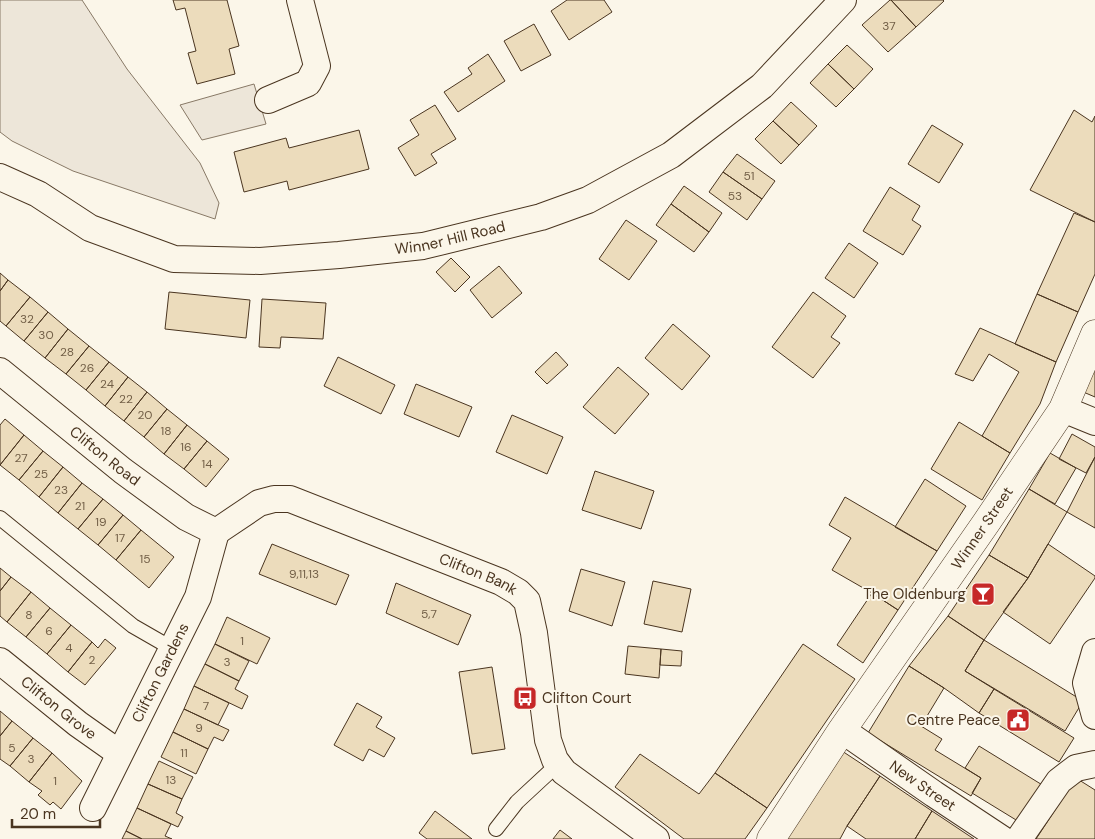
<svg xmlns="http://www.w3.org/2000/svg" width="1095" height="839" font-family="'DM Sans',sans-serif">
  <rect width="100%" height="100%" fill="#fbf6e9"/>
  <path fill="#ede6d9" stroke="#887966" d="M0,0H82L127,69L200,163L219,203L215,219L73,171L12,141L0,132Z
    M254,84L266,124L202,140L180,105Z"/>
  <path fill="#ecdcbc" stroke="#4a3520" d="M173,0H227L239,46L229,49L235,74L197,84L188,53L196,51L185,8L176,10Z
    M567,0H604L612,12L569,40L551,11Z
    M890,0H891L916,27L888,52L862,25Z
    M891,0H943L944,1L916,27Z
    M534,24L551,55L521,71L504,41Z
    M847,45L873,69L854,89L828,64Z
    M488,54L505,81L458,112L444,92L472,74L468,68Z
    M828,64L854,89L836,107L810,83Z
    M791,102L817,126L799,145L773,121Z
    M435,105L456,139L431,154L437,163L415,176L398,148L419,135L410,120Z
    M1074,110L1092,122L1095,116V222L1030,190Z
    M773,121L799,145L781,164L755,139Z
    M932,125L963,144L939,183L908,164Z
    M359,130L369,169L289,190L287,181L244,192L234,152L286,138L289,148Z
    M737,154L775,181L762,199L723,172Z
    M723,172L762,199L747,220L709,192Z
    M684,186L722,213L709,232L671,204Z
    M890,187L920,206L912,220L921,226L903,255L863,231Z
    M671,204L709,232L694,252L656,225Z
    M1074,213L1095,222V274L1078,312L1037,294Z
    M626,220L657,241L629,280L599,259Z
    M849,243L878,263L854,298L825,278Z
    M451,258L470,277L455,292L436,272Z
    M499,266L522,293L492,318L470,290Z
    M0,273L8,280L0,291Z
    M8,280L30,297L6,326L0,321V291Z
    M169,292L250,300L246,338L165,329Z
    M813,292L846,316L831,337L840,343L813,378L772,347Z
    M1037,294L1078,312L1056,362L1015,344Z
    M30,297L48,312L24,341L6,326Z
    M262,299L326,303L323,339L281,337L280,348L259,347Z
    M48,312L68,329L45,358L24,341Z
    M673,324L710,356L682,390L645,358Z
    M980,328L1056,362L1040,404L1010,453L982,436L1019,372L989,354L973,381L955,374Z
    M68,329L89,346L66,374L45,358Z
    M89,346L109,362L86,390L66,374Z
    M556,352L568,365L547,384L535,372Z
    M338,357L395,385L381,414L324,386Z
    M1095,358V397L1081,391Z
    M109,362L128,377L105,406L86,390Z
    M618,367L649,394L615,434L583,407Z
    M128,377L147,392L124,421L105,406Z
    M416,384L472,407L459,437L404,414Z
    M147,392L167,409L144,437L124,421Z
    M167,409L187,425L164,454L144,437Z
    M512,415L563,437L547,474L496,452Z
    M5,419L24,435L0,465V425Z
    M959,422L1010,453L982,500L931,469Z
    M187,425L207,441L184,469L164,454Z
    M1072,434L1095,447V457L1086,473L1059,459Z
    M24,435L43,451L19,480L0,465Z
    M207,441L229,459L206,487L184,469Z
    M43,451L63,467L39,497L19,480Z
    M1050,453L1076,468L1055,504L1029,489Z
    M1095,457V528L1067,512Z
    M63,467L82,483L58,513L39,497Z
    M595,471L654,491L641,529L582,510Z
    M925,479L966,506L937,551L895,527Z
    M82,483L103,499L78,529L58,513Z
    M1029,489L1067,512L1028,578L989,555Z
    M845,497L937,551L898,610L872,593L832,570L851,538L829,525Z
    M103,499L123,515L98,545L78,529Z
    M123,515L141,530L116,560L98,545Z
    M141,530L174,557L149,588L116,560Z
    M272,544L349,575L336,605L259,574Z
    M1048,544L1095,576V578L1050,644L1003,612L1028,578Z
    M989,555L1028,578L984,640L948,616Z
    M0,568L11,577L0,591Z
    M581,569L625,582L612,626L569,611Z
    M11,577L31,592L7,622L0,616V591Z
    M653,581L691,589L682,632L644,624Z
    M396,583L471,615L458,645L386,613Z
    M31,592L50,608L26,637L7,622Z
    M872,593L898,610L863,663L837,645Z
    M50,608L71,625L47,654L26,637Z
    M948,616L984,640L965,671L994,689L979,713L944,688L909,666Z
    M227,617L270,638L257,664L215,644Z
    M71,625L92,642L68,672L47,654Z
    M105,639L116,648L85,685L68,672L92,642L98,648Z
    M984,640L1083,701L1065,731L965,671Z
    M215,644L249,661L239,681L205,664Z
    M803,644L855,679L767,808L715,773Z
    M628,646L661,649L659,678L625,674Z
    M661,649L682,651L681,666L660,665Z
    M205,664L239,681L235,689L248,696L242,709L194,686Z
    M909,666L944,688L921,726L942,739L935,750L981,778L971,796L868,733Z
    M492,667L505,749L472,754L459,672Z
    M194,686L229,703L218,725L184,709Z
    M994,689L1074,738L1059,762L979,713Z
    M357,703L382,717L376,727L395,738L384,757L369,749L363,761L334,745Z
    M184,709L229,730L223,741L214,737L208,749L173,732Z
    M0,711L12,721L0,736Z
    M12,721L33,738L10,766L0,759V736Z
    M173,732L208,749L196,774L161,757Z
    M33,738L52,753L29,782L10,766Z
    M979,746L1044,786L1021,823L972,793L981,778L965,768Z
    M842,751L880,776L847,826L840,839H786Z
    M52,753L82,781L61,809L53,802L50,805L38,795L42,791L29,782Z
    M640,754L699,794L715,773L767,808L745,839H684L615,787Z
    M159,761L193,777L182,799L148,784Z
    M880,776L932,811L915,839H866L847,826Z
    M1076,778L1095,790V839H1036Z
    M148,784L182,799L176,813L183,817L178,827L137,808Z
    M137,808L171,824L165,836L172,839H142L126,831Z
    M435,811L472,839H427L419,833Z
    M932,811L974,839H915Z
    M560,830L572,839H553Z
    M126,831L142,839H122Z"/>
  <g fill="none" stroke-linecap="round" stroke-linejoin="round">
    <g stroke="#4a3520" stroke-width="16">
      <path id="lane" d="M0,518L133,626L173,649
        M496,829L517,802L558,764"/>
    </g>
    <g stroke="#4a3520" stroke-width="28">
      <g id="street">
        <path d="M268,100L308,83L317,66L300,0"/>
        <path id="s1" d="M0,177L38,194L90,228L174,259L260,261L339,255L423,246L541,217L588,200L671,155L762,86L843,0"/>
        <path id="s2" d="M0,371L123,471L186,517L216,532"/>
        <path d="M1063,409L1095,422"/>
        <path id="s3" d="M216,532L259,503L274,499H290L501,582L518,592L527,601L534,633L548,740L555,760L564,772L656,839"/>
        <path d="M1095,652L1086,683L1095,716"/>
        <path id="s4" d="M0,661L78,724L119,753"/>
        <path id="s5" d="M842,730L934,794L1002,839"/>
        <path id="s6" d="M93,808L198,597L216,532"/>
        <path d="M1019,839L1059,781L1076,768L1095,764"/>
      </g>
    </g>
    <g stroke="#4a3520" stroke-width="29">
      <g id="secondary">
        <path id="s7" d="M771,839L842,730L986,523L1063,409L1095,334"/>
      </g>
    </g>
    <use href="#lane" stroke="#fbf6e9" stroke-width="14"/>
    <use href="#street" stroke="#fbf6e9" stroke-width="26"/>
    <use href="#secondary" stroke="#fbf6e9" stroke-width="28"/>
  </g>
  <defs>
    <g id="bar-square" transform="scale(1.25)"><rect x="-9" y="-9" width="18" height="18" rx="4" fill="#c62828" stroke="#fbf6e9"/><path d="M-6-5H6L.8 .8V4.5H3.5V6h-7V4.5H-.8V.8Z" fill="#fff"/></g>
    <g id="bus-square" transform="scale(1.25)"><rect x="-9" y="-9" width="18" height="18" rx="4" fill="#c62828" stroke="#fbf6e9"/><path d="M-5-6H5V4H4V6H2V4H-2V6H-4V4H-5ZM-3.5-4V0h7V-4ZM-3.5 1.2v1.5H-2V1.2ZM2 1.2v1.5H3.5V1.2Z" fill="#fff"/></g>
    <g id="civic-square" transform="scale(1.25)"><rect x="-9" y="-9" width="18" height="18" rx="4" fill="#c62828" stroke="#fbf6e9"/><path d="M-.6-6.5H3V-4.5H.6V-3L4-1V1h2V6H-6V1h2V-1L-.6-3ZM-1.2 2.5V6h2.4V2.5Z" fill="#fff"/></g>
  </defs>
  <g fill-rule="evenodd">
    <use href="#bar-square" x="983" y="594"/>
    <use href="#bus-square" x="525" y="698"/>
    <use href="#civic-square" x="1018" y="720"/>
  </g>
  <g text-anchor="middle" stroke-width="4" stroke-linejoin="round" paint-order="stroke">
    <g font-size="12" fill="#725f47">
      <text x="889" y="30">37</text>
      <text x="749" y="180">51</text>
      <text x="735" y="200">53</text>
      <text x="27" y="323">32</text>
      <text x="46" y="339">30</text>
      <text x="67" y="356">28</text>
      <text x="87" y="372">26</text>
      <text x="107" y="388">24</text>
      <text x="126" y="403">22</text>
      <text x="145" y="419">20</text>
      <text x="166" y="435">18</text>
      <text x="186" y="451">16</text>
      <text x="21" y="462">27</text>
      <text x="207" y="468">14</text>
      <text x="41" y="478">25</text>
      <text x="61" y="494">23</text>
      <text x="80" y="510">21</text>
      <text x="101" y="526">19</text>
      <text x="120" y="542">17</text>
      <text x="145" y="563">15</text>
      <text x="304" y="578">9,11,13</text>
      <text x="429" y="618">5,7</text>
      <text x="29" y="619">8</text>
      <text x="49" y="635">6</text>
      <text x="242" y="645">1</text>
      <text x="69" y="652">4</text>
      <text x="92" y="664">2</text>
      <text x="227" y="666">3</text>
      <text x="206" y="710">7</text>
      <text x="199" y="732">9</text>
      <text x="12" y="752">5</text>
      <text x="184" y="757">11</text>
      <text x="31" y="763">3</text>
      <text x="171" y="784">13</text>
      <text x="55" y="785">1</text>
    </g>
    <g font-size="15" fill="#4a3520" stroke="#fbf6e9">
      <text dy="5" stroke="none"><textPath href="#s1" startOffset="471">Winner Hill Road</textPath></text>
      <text dy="5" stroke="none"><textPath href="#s2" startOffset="135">Clifton Road</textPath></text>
      <text dy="5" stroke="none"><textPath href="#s7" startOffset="376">Winner Street</textPath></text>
      <text dy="5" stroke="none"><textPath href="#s3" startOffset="286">Clifton Bank</textPath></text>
      <text dy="5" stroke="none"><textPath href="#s6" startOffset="151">Clifton Gardens</textPath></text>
      <text dy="5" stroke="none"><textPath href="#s4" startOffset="75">Clifton Grove</textPath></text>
      <text dy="5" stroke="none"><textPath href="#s5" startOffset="98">New Street</textPath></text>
    </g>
    <g font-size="15" fill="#4a3520" stroke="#fbf6e9" text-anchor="end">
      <text x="966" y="599">The Oldenburg</text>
      <text x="542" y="703" text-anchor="start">Clifton Court</text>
      <text x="1000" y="725">Centre Peace</text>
    </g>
  </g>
  <path d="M12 819v8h88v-8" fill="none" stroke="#4a3520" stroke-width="2.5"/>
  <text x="20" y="819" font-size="15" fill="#4a3520" stroke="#fbf6e9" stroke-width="4" paint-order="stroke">20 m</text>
</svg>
